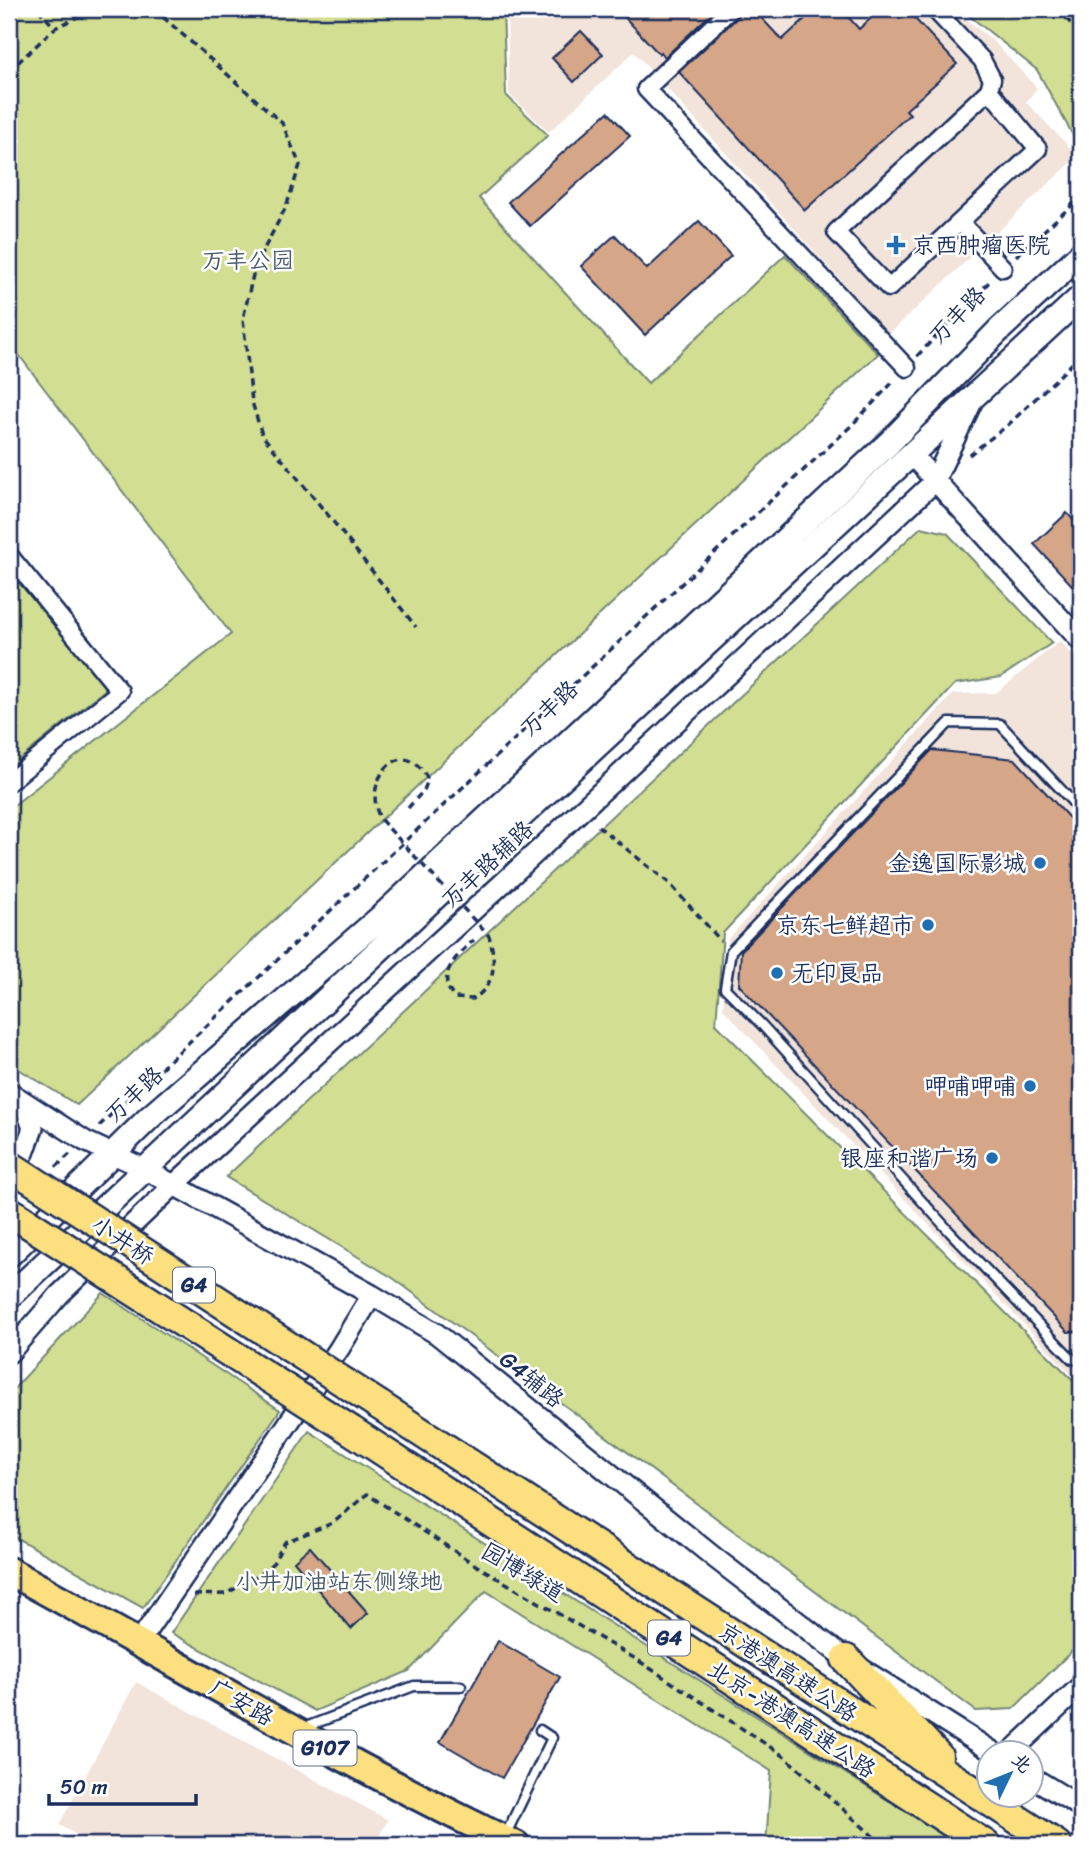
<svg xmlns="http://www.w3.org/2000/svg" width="1090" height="1854" font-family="Sriracha,'LXGW WenKai TC',sans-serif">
  <rect width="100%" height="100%" fill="#fff"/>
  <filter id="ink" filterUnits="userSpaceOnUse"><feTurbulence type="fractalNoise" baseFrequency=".0143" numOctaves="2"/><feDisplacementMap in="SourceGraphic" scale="14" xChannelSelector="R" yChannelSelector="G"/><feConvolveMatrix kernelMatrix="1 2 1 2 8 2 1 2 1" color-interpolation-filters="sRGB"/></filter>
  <g filter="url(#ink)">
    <path fill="#f2e4db" d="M507,9H953L991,39L1037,88L1026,102L1078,156L889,334L634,52L549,132L509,94Z
      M1060,641L1081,665V1378L1074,1377L723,1009L728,939L953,694L996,693Z
      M136,1682L388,1820L374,1845H96L59,1825Z"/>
    <path fill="#d2de91" stroke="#768678" stroke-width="2" d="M9,9H503L506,95L548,135L479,198L648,383L785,255L878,354L77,1105L9,1063V809L231,634L9,342Z
      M961,9H1081V150L1037,70Z
      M921,527L947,533L1052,643L1001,677L955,684L723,933L716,1024L1074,1381L1081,1382V1642L1013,1709L976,1711L393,1278L226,1177Z
      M9,568L106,689L9,768Z
      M103,1293L280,1410L143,1608L9,1534V1394Z
      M309,1431L958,1845H766L771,1771L486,1591L409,1671L315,1711L171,1633Z"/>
    <path fill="#d5a687" stroke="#1b2f5e" stroke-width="2" d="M617,9H716L665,57L661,52L659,54Z
      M741,9H753L782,40L808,16L802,9H841L859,29L881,9H906L957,64L906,110L910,114L805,210L679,72L738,17Z
      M581,31L603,54L574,82L552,58Z
      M608,112L630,136L530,226L508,202Z
      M699,221L731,256L645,335L581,266L615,235L647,269Z
      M1067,513L1081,528V595L1034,544Z
      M932,750L1015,759L1081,831V1331L1068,1332L739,985L741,951Z
      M310,1547L368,1613L351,1629L294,1561Z
      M498,1641L560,1677L502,1778L440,1742Z"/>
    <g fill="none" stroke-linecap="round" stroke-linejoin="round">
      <g stroke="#1b2f5e" stroke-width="13">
        <path id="service" d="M1081,811L1000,724L949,723L731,951L725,988L762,1025L950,1232L1072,1359L1081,1360
          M303,1728L414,1686H461
          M505,1836L552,1738L540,1730"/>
      </g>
      <g stroke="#1b2f5e" stroke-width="21">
        <path id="minor" d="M731,9L646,89L907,368
          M934,9L982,60L992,79L989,90L836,232L889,288L1038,149L989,90
          M960,222L1003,268
          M9,555L120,691L9,782"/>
      </g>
      <g stroke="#1b2f5e" stroke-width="24">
        <path id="tertiary" d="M911,454L1081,641
          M9,1092L85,1141L145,1169L372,1295L437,1334L715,1558L846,1659L993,1752
          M9,1169L24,1153L33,1128L23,1101
          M9,1233H31
          M9,1353L59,1295L174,1185L529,859L934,482L972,402
          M139,1642L339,1349L372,1295
          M1011,1752L1081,1686
          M1030,1776L1081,1807"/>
      </g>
      <g stroke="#1b2f5e" stroke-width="28">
        <path id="secondary" d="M9,1255L149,1118L381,917L889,443L999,330L1081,254
          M9,1297L547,792L1081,297"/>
      </g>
      <g stroke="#1b2f5e" stroke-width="32">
        <path id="trunk" d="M9,1571C178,1663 342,1763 516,1845"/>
      </g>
      <g stroke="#1b2f5e" stroke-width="33">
        <path id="motorway" d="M379,1405L1057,1845
          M352,1431L986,1845
          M846,1659L938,1756"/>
      </g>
      <path stroke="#1b2f5e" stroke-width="3.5" stroke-dasharray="7 5" stroke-linecap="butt" d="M38,9L55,28
        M154,9L282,123L300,165L286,207L255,266L243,319L252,402L262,435L328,515L416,627
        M1058,9L1081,35
        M9,71L55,28L94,9
        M1016,256L1081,197
        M917,356L992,279
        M969,455L1008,425L1081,355
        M598,826L669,883L721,941
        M99,1126L851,426L895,380
        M56,1167L71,1153
        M194,1595L225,1594L254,1579L273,1563L285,1542L333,1523L367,1494L477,1566L639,1661L784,1756L883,1845"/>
      <use href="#service" stroke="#fff" stroke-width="8"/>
      <use href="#minor" stroke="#fff" stroke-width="16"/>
      <use href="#tertiary" stroke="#fff" stroke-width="19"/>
      <use href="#secondary" stroke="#fff" stroke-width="23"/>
      <use href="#trunk" stroke="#fce080" stroke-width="26"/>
      <use href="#motorway" stroke="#fce080" stroke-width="28"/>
      <g stroke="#1b2f5e" stroke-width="33" stroke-linecap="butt">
        <path id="motorway-bridge" d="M9,1165L379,1405
          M9,1211L352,1431"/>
      </g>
      <path stroke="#1b2f5e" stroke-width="3.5" stroke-dasharray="7 5" stroke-linecap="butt" d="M408,808L424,790L428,780C404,730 359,781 381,820L489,936C496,960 497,984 473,999L455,998C434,976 457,955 474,940"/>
      <use href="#motorway-bridge" stroke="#fce080" stroke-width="28"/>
    </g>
  </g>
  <g fill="#1f6fb2" stroke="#fff" stroke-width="2.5">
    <path d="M892.5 234.5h7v7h7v7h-7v7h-7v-7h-7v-7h7z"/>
    <circle cx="1040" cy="863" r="7"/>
    <circle cx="928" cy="925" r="7"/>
    <circle cx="777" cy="973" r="7"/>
    <circle cx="1030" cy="1086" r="7"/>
    <circle cx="992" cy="1158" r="7"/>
  </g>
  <g text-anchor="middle" stroke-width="5" stroke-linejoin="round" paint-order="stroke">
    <g fill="#fff" stroke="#5f6d8e" stroke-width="2">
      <rect x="173" y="1267.5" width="42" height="35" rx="5"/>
      <rect x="648" y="1620.5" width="42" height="35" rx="5"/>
      <rect x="293.5" y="1730.5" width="63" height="35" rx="5"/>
    </g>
    <g font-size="21" font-weight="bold" fill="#1b2f5e">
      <text x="194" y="1292">G4</text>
      <text x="669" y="1645">G4</text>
      <text x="325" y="1755">G107</text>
    </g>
    <g font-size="23" fill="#1b2f5e" stroke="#fff" text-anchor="end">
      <text x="912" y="253" text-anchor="start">京西肿瘤医院</text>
      <text x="1026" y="871">金逸国际影城</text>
      <text x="914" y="933">京东七鲜超市</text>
      <text x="791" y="981" text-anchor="start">无印良品</text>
      <text x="1016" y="1094">呷哺呷哺</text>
      <text x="978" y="1166">银座和谐广场</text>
    </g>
    <g font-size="23" fill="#495b6b" stroke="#fff">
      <text x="248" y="268">万丰公园</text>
      <text x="339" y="1589">小井加油站东侧绿地</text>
    </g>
    <g font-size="23" fill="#1b2f5e" stroke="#fff">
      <text transform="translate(957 315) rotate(-46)" y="8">万丰路</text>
      <text transform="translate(549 708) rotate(-43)" y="8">万丰路</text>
      <text transform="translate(487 864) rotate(-43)" y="8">万丰路辅路</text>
      <text transform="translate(134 1094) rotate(-43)" y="8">万丰路</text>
      <text transform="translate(123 1240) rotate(33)" y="8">小井桥</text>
      <text transform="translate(532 1379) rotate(39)" y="8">G4辅路</text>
      <text transform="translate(523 1572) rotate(31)" y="8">园博绿道</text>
      <text transform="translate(788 1672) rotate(33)" y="8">京港澳高速公路</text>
      <text transform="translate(242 1702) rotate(30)" y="8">广安路</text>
      <text transform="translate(792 1719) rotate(33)" y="8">北京-港澳高速公路</text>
    </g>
  </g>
  <rect width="1090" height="1854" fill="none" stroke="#fff" stroke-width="35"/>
  <rect x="18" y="18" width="1055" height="1819" fill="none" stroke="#1b2f5e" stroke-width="2.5" filter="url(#ink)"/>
  <g transform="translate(1010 1774) rotate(47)"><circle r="33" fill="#ffffff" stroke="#a4acbf" stroke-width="2"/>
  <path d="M0-5L12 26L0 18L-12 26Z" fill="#1f6fb2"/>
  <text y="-10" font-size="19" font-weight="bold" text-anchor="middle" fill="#1b2f5e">北</text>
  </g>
  <path d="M49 1794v10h147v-10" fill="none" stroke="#1b2f5e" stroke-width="3.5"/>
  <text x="60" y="1794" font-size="21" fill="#1b2f5e" stroke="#ffffff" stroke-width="5" paint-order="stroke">50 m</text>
</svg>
